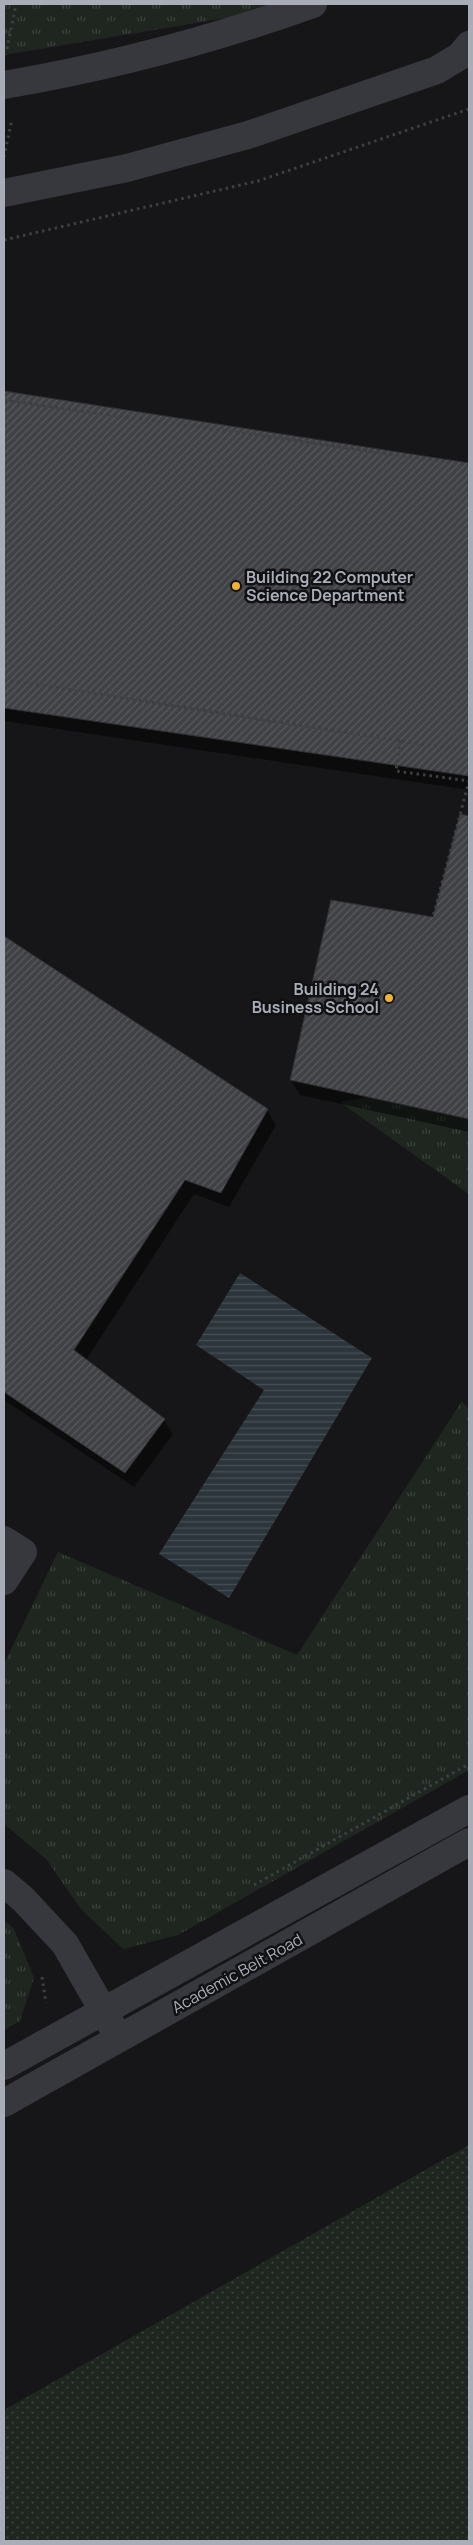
<svg xmlns="http://www.w3.org/2000/svg" width="473" height="2545" font-family="Manrope,sans-serif">
  <defs>
    <pattern id="grass-tufts" width="24" height="20" patternUnits="userSpaceOnUse" patternTransform="scale(1.25)"><rect width="24" height="20" fill="#1e261f"/><path d="M3 7l-1-3M5 7V3M7 7l1-3M15 17l-1-3M17 17v-4M19 17l1-3" fill="none" stroke="#3c433d"/></pattern>
    <pattern id="garden-dots" width="8" height="8" patternUnits="userSpaceOnUse" patternTransform="scale(1.25)"><rect width="8" height="8" fill="#1e261f"/><path d="M2 2h.1M6 6h.1" fill="none" stroke="#3c433d" stroke-width="1.8" stroke-linecap="round"/></pattern>
    <pattern id="water-rules" width="6" height="5" patternUnits="userSpaceOnUse" patternTransform="scale(1.25)"><rect width="6" height="5" fill="#2c353c"/><path d="M0 2.5h6" fill="none" stroke="#485056"/></pattern>
    <pattern id="building-hatch" width="6" height="6" patternUnits="userSpaceOnUse" patternTransform="scale(1.25)"><rect width="6" height="6" fill="#404145"/><path d="M-1 1l2-2M0 6l6-6M5 7l2-2" fill="none" stroke="#595a5e"/></pattern>
  </defs>
  <rect width="100%" height="100%" fill="#161618"/>
  <path fill="url(#grass-tufts)" d="M4,4H299L286,8L4,55Z
    M368,1097L469,1119V1194L340,1102Z
    M462,1401L469,1410V1770L178,1935L123,1949L81,1909L46,1859L4,1824V1664L58,1552L297,1655Z
    M4,1920L14,1929L34,1978L20,2021L4,2030Z"/>
  <path fill="url(#garden-dots)" d="M469,2145V2541H4V2410Z"/>
  <path fill="url(#water-rules)" d="M240,1273L372,1358L229,1598L159,1554L264,1390L196,1345Z"/>
  <path fill="#0007" d="M4,393L469,464V790L4,721Z
    M461,816L469,818V1132L300,1095L291,1080L434,918Z
    M4,938L267,1110L276,1125L229,1207L194,1194L86,1360L164,1420L173,1434L134,1487L4,1400Z"/>
  <path fill="url(#building-hatch)" stroke="#303034" d="M4,391L469,463V776L4,708Z
    M460,814L469,816V1119L290,1080L331,900L433,917Z
    M4,936L268,1109L221,1193L185,1180L74,1350L165,1419L125,1473L4,1392Z"/>
  <g fill="none" stroke-linecap="round" stroke-linejoin="round">
    <path stroke="#3d3f44" stroke-width="3" stroke-dasharray="2.5 4" stroke-linecap="butt" d="M7,49L16,4
      M4,157L12,119
      M4,240L258,181L469,109
      M4,400L469,465
      M4,680L469,751
      M400,740L396,771L469,781L433,917
      M254,1885L469,1764
      M42,1977L46,2003"/>
    <path stroke="#37383d" stroke-width="28" d="M4,85C110,67 212,40 313,4
      M4,193L127,168L248,135L437,70L460,56L469,45
      M4,1540L23,1552L4,1581
      M4,1883L23,1899L65,1944L112,2026
      M4,2066L469,1809
      M4,2103L469,1842"/>
  </g>
  <g fill="#f2b134" stroke="#111113" stroke-width="2">
    <circle cx="236" cy="586" r="5"/>
    <circle cx="389" cy="998" r="5"/>
  </g>
  <g text-anchor="middle" stroke-width="5" stroke-linejoin="round" paint-order="stroke">
    <g font-size="16" font-weight="bold" fill="#a8adb8" stroke="#111113" text-anchor="start">
      <text x="246" y="583">Building 22 Computer<tspan x="246" dy="18">Science Department</tspan></text>
      <text x="379" y="995" text-anchor="end">Building 24<tspan x="379" dy="18">Business School</tspan></text>
    </g>
    <g font-size="16" fill="#a8adb8" stroke="#111113">
      <text transform="translate(237 1973) rotate(-29)" y="6">Academic Belt Road</text>
    </g>
  </g>
  <rect width="473" height="2545" fill="none" stroke="#a8adb8" stroke-width="10"/>
</svg>
